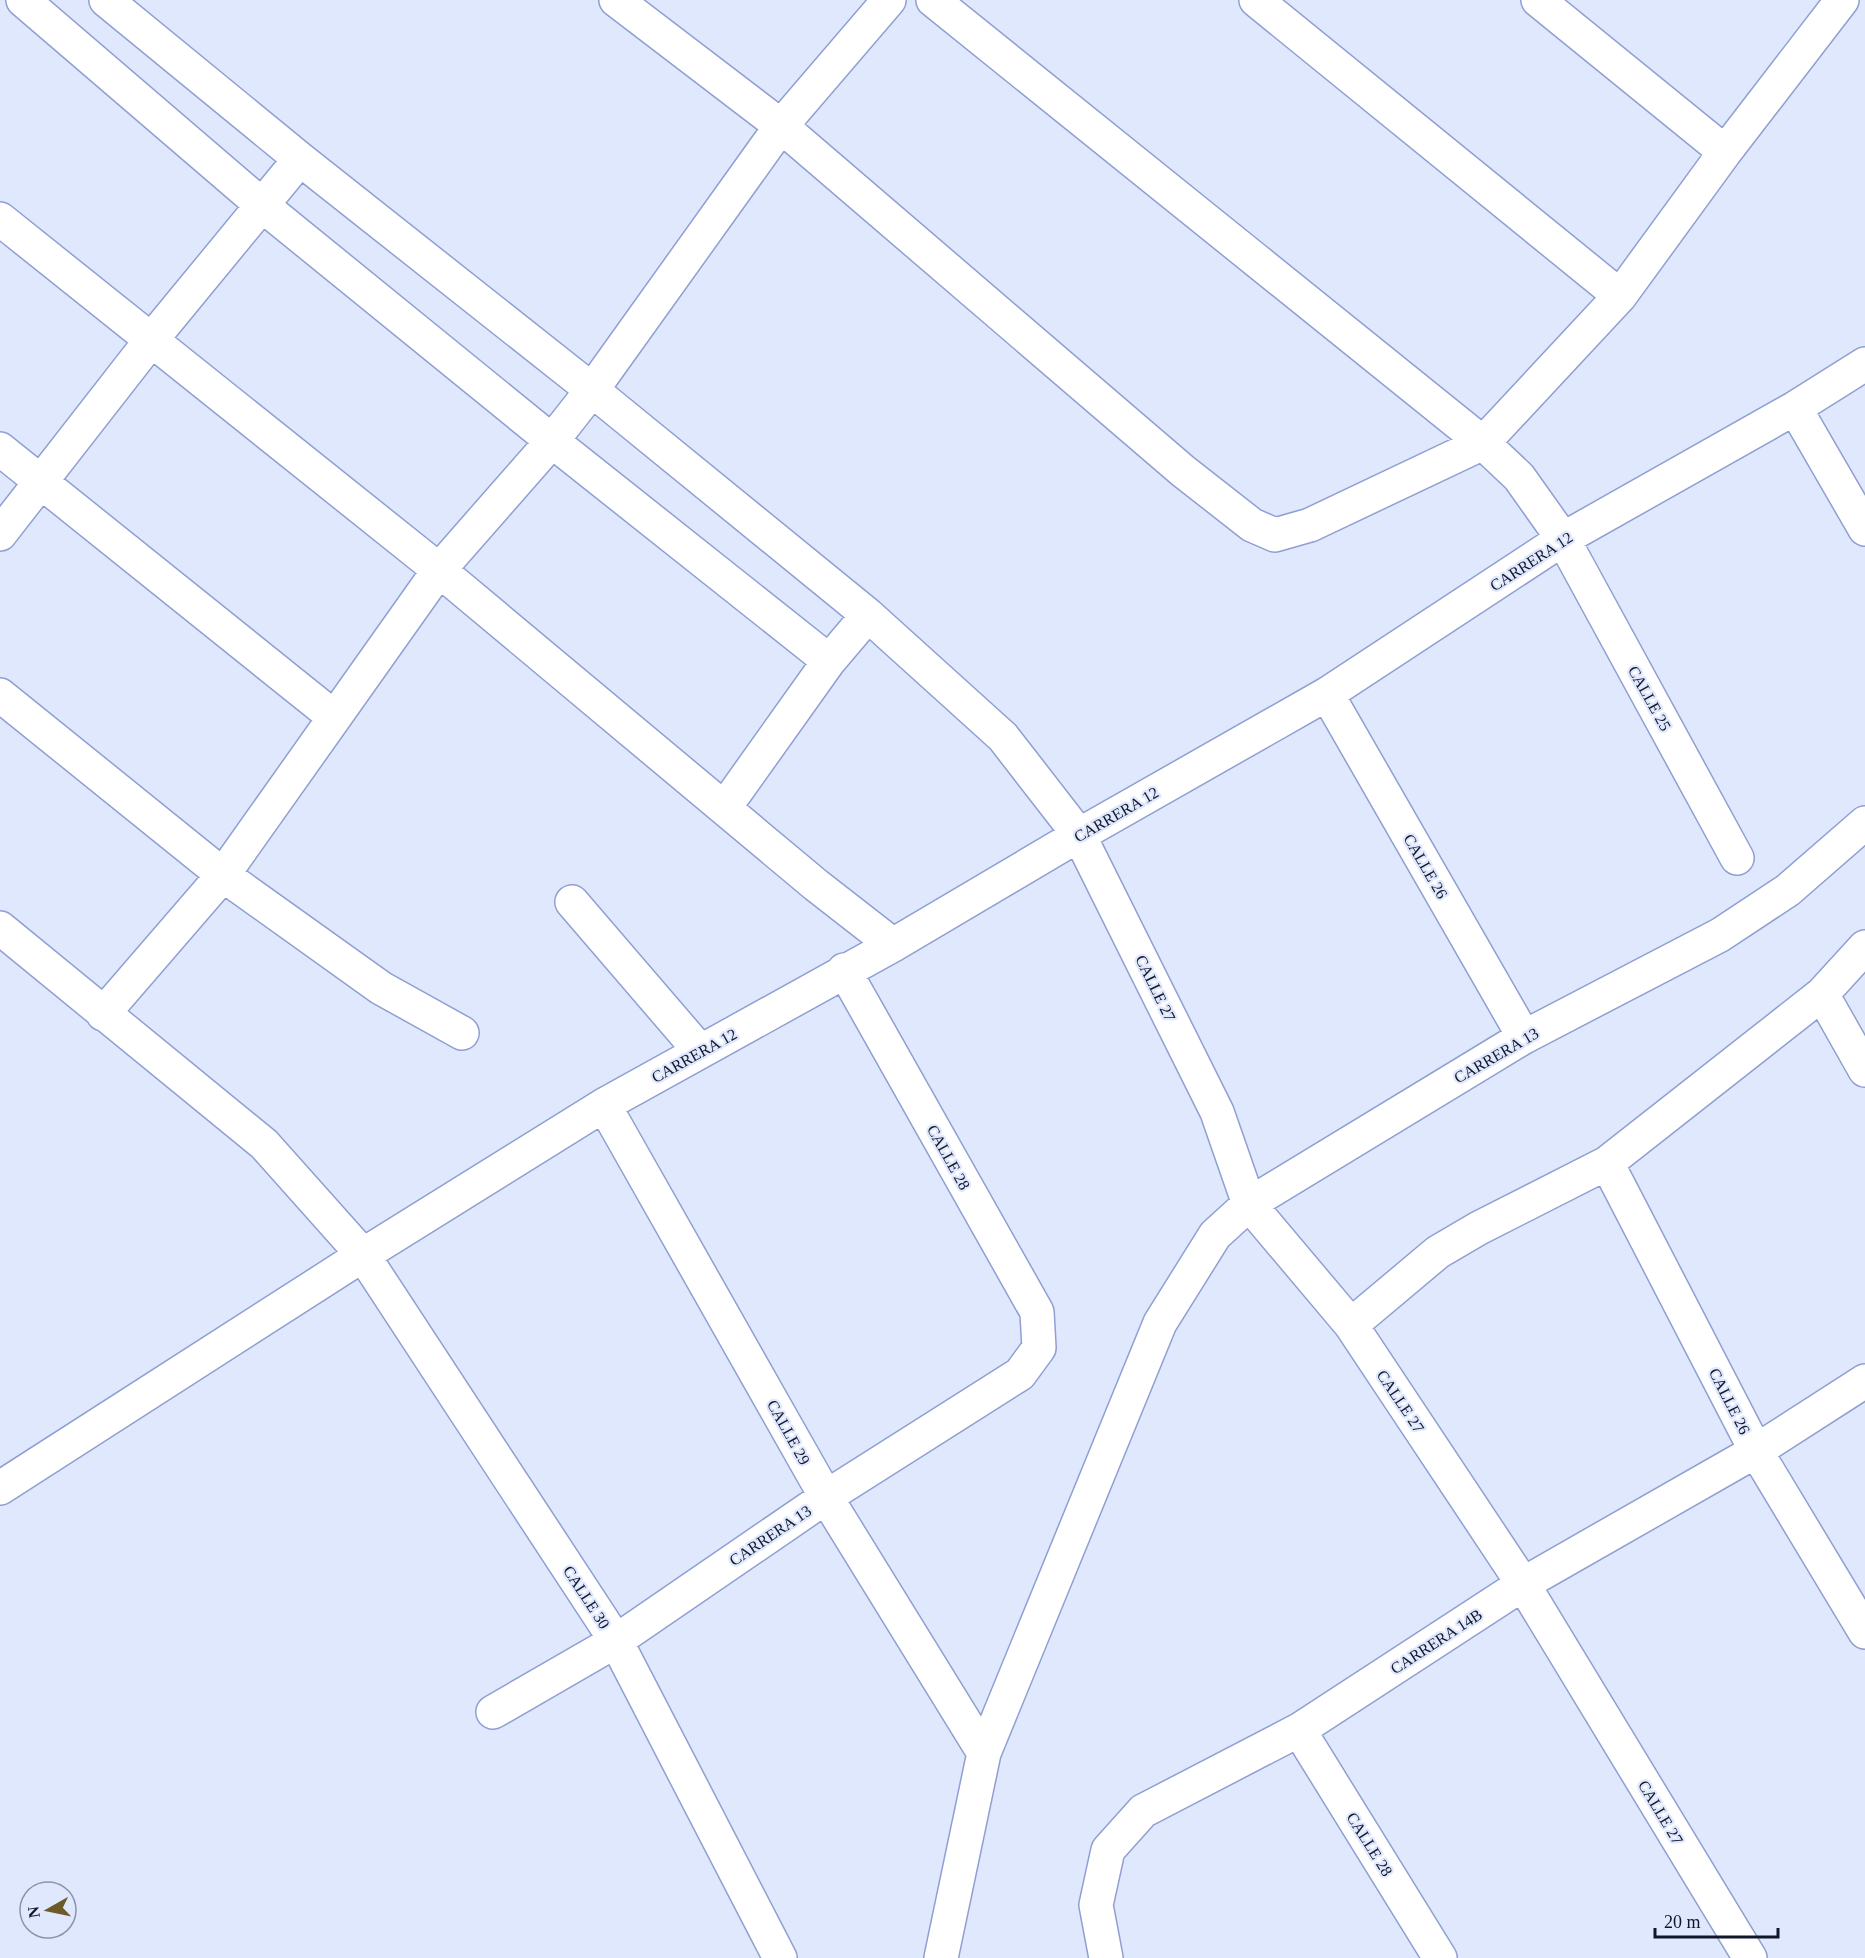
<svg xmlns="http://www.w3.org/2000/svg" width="1865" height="1958" font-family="'Times New Roman',serif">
  <rect width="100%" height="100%" fill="#e0e8fe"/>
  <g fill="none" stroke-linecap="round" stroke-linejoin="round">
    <g stroke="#8f9fd2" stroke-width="36">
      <path id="minor" d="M23,0L263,206L552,441L829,661
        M106,0L300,159L592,390L868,615L1003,737L1079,835L1217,1112L1249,1204L1351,1325L1523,1584L1750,1958
        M616,0L781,126L1183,471L1252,525L1275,535L1310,525L1483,443L1620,296L1725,152L1842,0
        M933,0L1483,443L1519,477L1563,539L1737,858
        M1256,0L1620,296
        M1538,0L1725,152
        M0,219L439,570L816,885L893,945
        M1795,408L1865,529
        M0,449L334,717
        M0,534L152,339L300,159
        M1327,694L1524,1037
        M0,695L223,875L381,988L462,1033
        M725,807L829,661L868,615
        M572,902L700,1051
        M0,928L264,1144L363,1255L616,1641L780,1958
        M1822,994L1865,1070
        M103,1014L223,875L439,570L552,441L592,390L781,126L889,0
        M604,1105L826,1497L984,1753
        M1607,1163L1756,1451L1865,1632
        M1351,1325L1438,1252L1479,1228L1607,1163L1822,994L1865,947
        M0,1488L363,1255L604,1105L893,945L1079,835L1327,694L1563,539L1795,408L1865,364
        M493,1712L616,1641L826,1497L1020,1374L1039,1348L1037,1312L844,970
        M1299,1730L1440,1958
        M941,1958L984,1753L1160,1323L1215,1235L1249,1204L1524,1037L1720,935L1788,890L1865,823
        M1106,1958L1096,1905L1108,1850L1143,1811L1299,1730L1523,1584L1756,1451L1865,1381"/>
    </g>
    <use href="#minor" stroke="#fff" stroke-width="33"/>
  </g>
  <g text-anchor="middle" stroke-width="4.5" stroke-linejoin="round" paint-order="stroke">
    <g font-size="16" fill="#11172a" stroke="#e0e8fe">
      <text transform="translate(1531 561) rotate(-33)" y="6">CARRERA 12</text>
      <text transform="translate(1650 698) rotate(61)" y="6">CALLE 25</text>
      <text transform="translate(1116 814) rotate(-30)" y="6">CARRERA 12</text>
      <text transform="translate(1426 866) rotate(60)" y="6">CALLE 26</text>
      <text transform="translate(1156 988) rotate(64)" y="6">CALLE 27</text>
      <text transform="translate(694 1055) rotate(-29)" y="6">CARRERA 12</text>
      <text transform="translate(1496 1055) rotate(-30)" y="6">CARRERA 13</text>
      <text transform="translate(949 1157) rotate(61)" y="6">CALLE 28</text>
      <text transform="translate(1401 1401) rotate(56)" y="6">CALLE 27</text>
      <text transform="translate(1730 1401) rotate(63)" y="6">CALLE 26</text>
      <text transform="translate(789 1432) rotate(61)" y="6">CALLE 29</text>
      <text transform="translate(770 1535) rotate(-34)" y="6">CARRERA 13</text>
      <text transform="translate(587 1597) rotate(57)" y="6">CALLE 30</text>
      <text transform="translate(1436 1641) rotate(-33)" y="6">CARRERA 14B</text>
      <text transform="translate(1661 1812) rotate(59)" y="6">CALLE 27</text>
      <text transform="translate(1370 1844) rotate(58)" y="6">CALLE 28</text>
    </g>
  </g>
  <g transform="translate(48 1910) rotate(261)"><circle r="28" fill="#e0e8fe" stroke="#8d94a9" stroke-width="1.5"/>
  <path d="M0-4.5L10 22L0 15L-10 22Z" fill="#6c5b29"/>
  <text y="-9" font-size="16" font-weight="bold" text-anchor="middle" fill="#11172a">N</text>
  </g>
  <path d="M1655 1928v9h123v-9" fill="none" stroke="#11172a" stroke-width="3"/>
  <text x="1664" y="1928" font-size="18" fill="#11172a" stroke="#e0e8fe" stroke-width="4.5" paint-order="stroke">20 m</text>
</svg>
